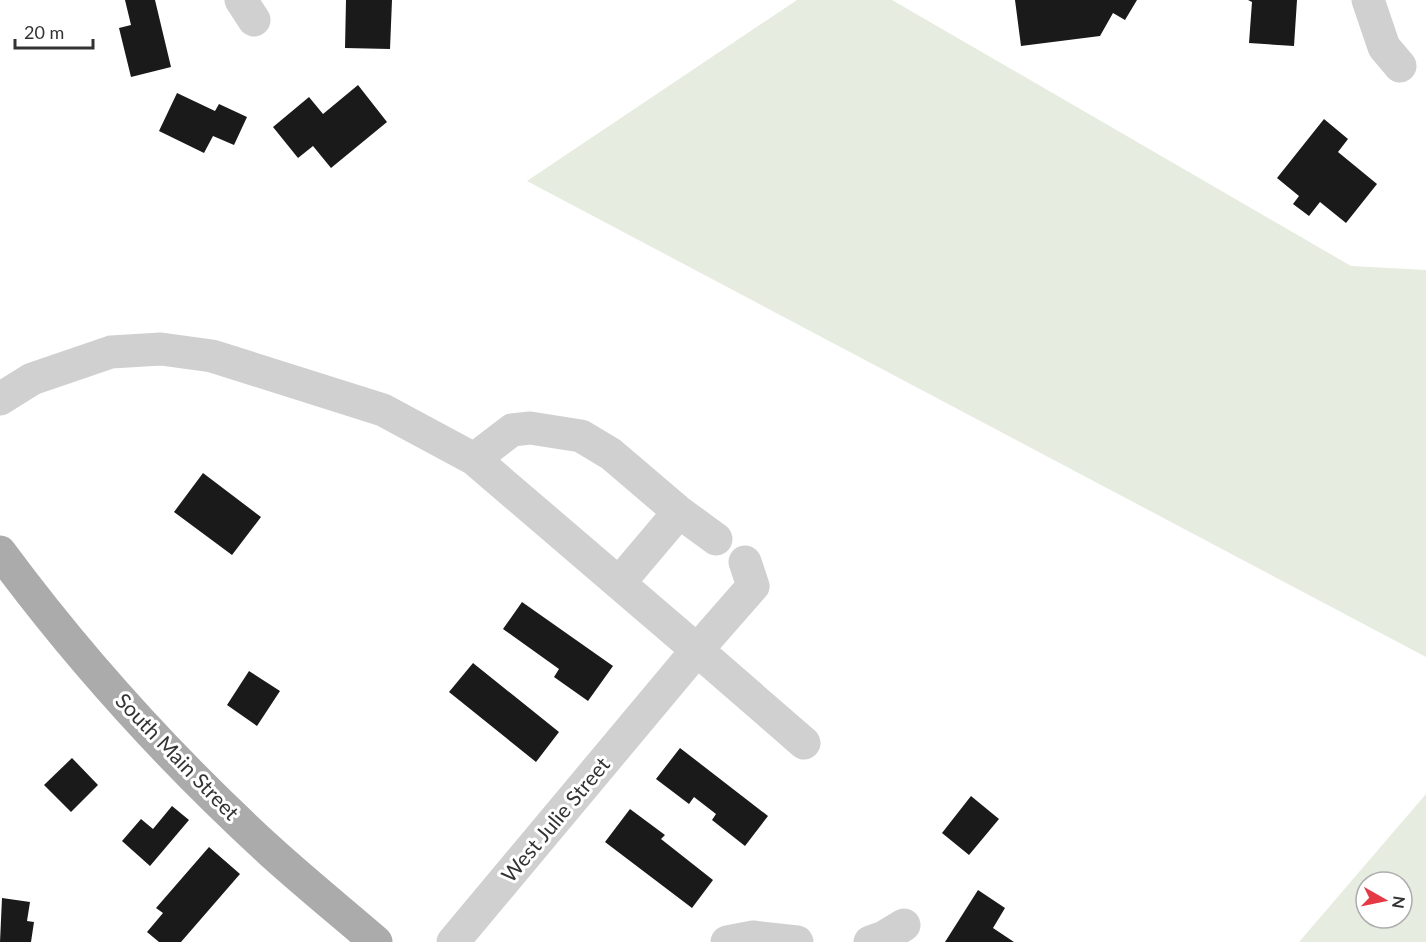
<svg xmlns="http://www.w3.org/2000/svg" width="1426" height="942" font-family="Lato,sans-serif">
  <rect width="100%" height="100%" fill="#fff"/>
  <path fill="#e6ecdf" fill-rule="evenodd" d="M797,0H892L1351,266L1426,270V657L527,181Z
    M1426,794V942H1299ZM1366,882H1402V918H1366Z"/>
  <path fill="#1a1a1a" d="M125,0H155L171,67L131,77L119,28L131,25Z
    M346,0H392L390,49L345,48Z
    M1015,0H1137L1125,20L1113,13L1100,36L1021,46Z
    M1248,0H1297L1294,46L1249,43L1252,2Z
    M358,85L387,122L331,168L313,146L298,158L273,127L309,97L323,114Z
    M177,93L215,111L219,104L247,117L234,145L213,136L204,153L159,131Z
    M1324,119L1348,139L1338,152L1377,184L1346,223L1320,202L1309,216L1293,204L1299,196L1277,178Z
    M203,473L261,517L232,555L174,512Z
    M522,602L613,666L588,701L554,677L559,669L503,629Z
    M473,663L559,732L536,762L449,692Z
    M249,671L280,691L257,726L227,705Z
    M680,748L768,816L745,846L712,820L716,814L694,797L689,804L656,779Z
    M72,758L98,785L71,812L44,785Z
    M971,796L999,819L969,855L942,833Z
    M172,806L189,820L150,866L122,841L141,819L153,829Z
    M630,809L665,835L661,839L713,880L692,908L605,842Z
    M209,847L240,874L181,942H159L147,932L163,913L156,908Z
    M978,890L1005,908L993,928L1014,942H945Z
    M2,898L30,902L27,921L34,922L31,942H0Z"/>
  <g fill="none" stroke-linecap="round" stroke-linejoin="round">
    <path stroke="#d0d0d0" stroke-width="33" d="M241,0L254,20
      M1368,0L1384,47L1400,66
      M0,399L32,379L111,352L161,349L212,356L383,410L474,459L697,650L453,942
      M474,459L512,430L530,428L581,436L611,454L679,512L619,583
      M679,512L716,539
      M745,562L753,586L697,650L804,743
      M727,942L753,937L797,942
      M870,942L884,937L904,925"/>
    <path stroke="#ababab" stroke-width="33" d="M0,552C79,659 170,759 269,850C303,881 340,911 376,942"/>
  </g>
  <g text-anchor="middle" stroke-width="6" stroke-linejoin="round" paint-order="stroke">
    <g font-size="21" fill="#333" stroke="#fff">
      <text transform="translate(177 757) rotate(46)" y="7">South Main Street</text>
      <text transform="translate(556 820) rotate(-50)" y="7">West Julie Street</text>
    </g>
  </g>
  <g transform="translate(1384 900) rotate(99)"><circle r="28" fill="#ffffff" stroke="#adadad" stroke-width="1.5"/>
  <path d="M0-4.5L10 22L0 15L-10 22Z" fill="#e63946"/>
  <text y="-9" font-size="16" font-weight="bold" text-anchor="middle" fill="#333333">N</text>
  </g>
  <path d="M15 39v9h78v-9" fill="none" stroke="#333333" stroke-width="3"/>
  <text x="24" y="39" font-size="18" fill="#333333" stroke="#ffffff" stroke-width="4.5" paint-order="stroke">20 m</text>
</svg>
